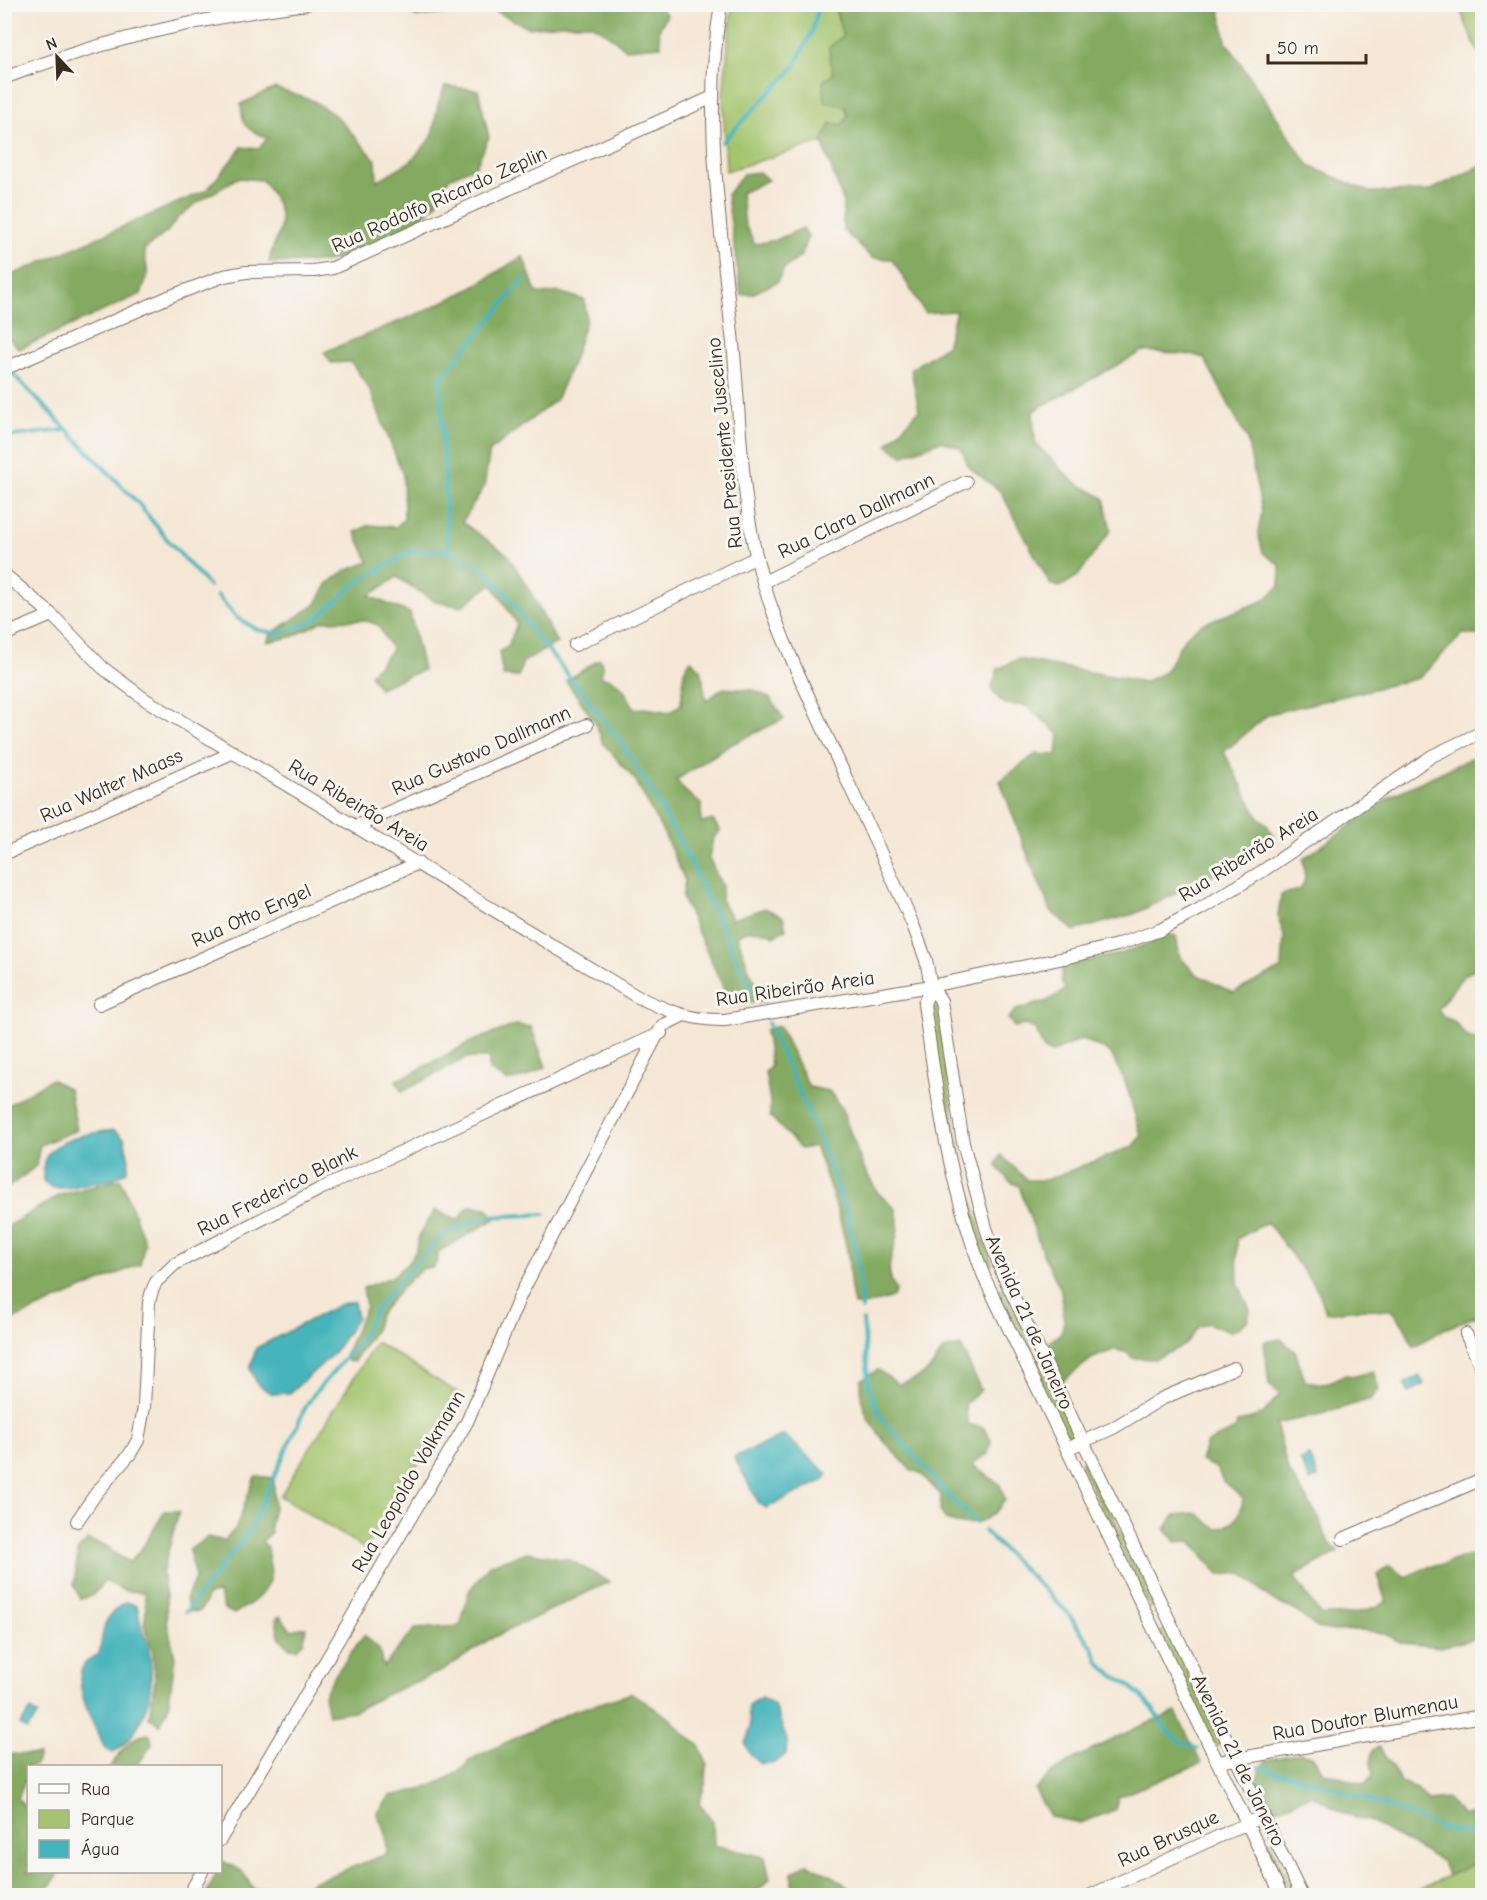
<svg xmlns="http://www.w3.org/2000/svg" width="1487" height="1900" font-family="'Comic Neue',sans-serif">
  <rect width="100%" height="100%" fill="#f6f6f2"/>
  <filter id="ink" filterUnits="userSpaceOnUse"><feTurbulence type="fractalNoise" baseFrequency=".0167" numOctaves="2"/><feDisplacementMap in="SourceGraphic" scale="12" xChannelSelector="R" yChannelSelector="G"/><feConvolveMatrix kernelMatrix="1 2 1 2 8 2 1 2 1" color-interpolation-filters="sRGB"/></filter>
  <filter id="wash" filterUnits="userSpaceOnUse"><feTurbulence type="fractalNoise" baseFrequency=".008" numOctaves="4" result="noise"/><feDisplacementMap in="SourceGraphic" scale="24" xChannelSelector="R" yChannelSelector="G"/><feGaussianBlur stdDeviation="1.35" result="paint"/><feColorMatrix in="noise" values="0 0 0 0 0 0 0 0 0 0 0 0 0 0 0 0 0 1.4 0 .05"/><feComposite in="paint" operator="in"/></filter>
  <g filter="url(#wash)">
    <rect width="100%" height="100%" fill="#f5e7d5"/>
    <path fill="#a4c46d" stroke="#707746" stroke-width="1.5" d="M732,5H832L834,6L843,36L829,48L833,75L848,116L842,125L831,123L822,142L726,171L723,96Z
      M1458,5H1482V61Z
      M937,1007C949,1098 959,1178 993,1265L987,1266C954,1181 943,1097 931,1008Z
      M1003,1288L1073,1434L1067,1436L997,1291Z
      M376,1342L461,1395L365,1549L280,1496Z
      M1086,1460L1156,1606L1150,1608L1080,1463Z
      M1166,1629L1221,1744L1216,1747L1160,1632Z
      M1269,1841L1295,1895H1290L1265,1844Z
      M1482,1860V1895L1406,1896Z"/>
    <path fill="#83aa60" stroke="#5f6a3f" stroke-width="1.5" d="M630,5L639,7L658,5L667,15L659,30L661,46L625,49L609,35L591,24H561L529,28L489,8L415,17L409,5Z
      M1219,5L1226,41L1309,166L1369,192L1429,191L1482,165V636L1463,634L1419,678L1269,714L1224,752L1258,817L1266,823L1276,841L1247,858L1134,914L1074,931L1051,911L1029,859L1000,781L1036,754L1057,755L1059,734L1027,706L1004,704L991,690L998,669L1018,659L1145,682L1165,672L1185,637L1202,624L1263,601L1280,586V565L1263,553L1258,533L1262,511L1247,439L1204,358L1194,355L1143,351L1033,411L1035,443L1074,482L1104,498L1111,530L1078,576L1060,587L1050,584L1001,492L969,467L961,448L941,441L902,456L887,445L919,410L911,369L946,346L956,311L925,313L892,259L872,258L843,230V201L822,142L831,123L842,125L848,116L846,106L825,102L823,81L833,75L829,48L843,36L835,5Z
      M445,86L478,90L489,137L476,166L449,178L437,203L416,222L353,254L325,262L269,263C271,248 275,244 279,232C285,212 273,195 262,180L237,178L195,204L177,219L167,232L144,250L148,275L141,294L19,349L5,334V278L207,190L242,147L259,149L267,138C247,130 242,127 241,104L275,88L314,101L337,117L376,160L377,181L411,161L432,137L438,104Z
      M759,172L768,180L741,193L745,225L755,244L776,240L803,228L808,236L801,256L784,269L777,282L752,294L741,295L727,195L743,174Z
      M523,256L536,292L545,294L559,292L585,300L586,320L572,364L556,400L490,451L484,487L462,522L507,554L528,587L557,643L523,662L518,677L503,676L499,652L508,646L517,624L492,584L461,607L434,601L397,577L369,596L410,613L423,670L379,688L370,674L392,650L378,625L364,620L323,621L292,637L267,642L272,633L315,605L328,583L345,571L369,562L355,532L369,525L396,527L404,519L403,475L369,388L351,362L331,363L324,352L422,312L470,289Z
      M600,659L603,668L601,677C623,680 624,692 635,709L645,708L670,712L681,704L684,670L691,660L701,669L706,701L723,688L754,690L770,698L784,719L730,745L676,780L685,791L701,804V823L713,820L720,831L713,839L709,858L722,886L721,900L732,919L765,908L783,917L786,929L774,936C760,929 751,929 737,935L749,970L766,1001L732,1006L682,898L685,881L665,836L635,780L603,743L595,722L566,681Z
      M1482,753V965L1463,976L1438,1009L1444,1017L1454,1021L1467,1037L1482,1040V1314L1442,1330L1413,1347L1405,1327L1391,1310L1359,1309L1326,1313L1319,1292L1267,1222L1237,1239L1238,1283L1250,1310L1248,1320L1240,1327L1229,1332L1208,1323L1198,1327L1185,1345L1155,1359L1133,1358L1125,1352L1114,1350L1093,1358L1062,1381L1044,1346L1061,1333L1064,1322L1061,1290L1042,1252L1019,1186L1009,1181L996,1165L1001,1155L1027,1180H1046L1134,1146L1141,1136L1126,1084L1110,1052L1082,1039L1052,1053L1044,1050L1035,1029L1025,1025L1014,1027L1008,1018L1016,1010L1047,1001L1065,990L1061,980L1063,965L1120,954L1171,935L1176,936L1180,957L1196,974L1233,993L1282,968L1284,936L1278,916L1281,895L1301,889L1305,879L1303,859L1393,795Z
      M515,1025L531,1027L546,1067L526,1077L507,1081L489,1070V1058H466L402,1092L396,1080L411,1074L468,1043Z
      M779,1026L809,1087L829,1091L841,1107L864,1169L878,1193L896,1209C897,1215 899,1222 898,1228C896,1253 881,1264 896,1290L893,1297L868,1305H854C849,1287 850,1268 847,1250C840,1214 828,1180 815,1146L801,1149L770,1116V1101L765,1072L771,1066L765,1030Z
      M51,1079L69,1089L77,1130L40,1145L36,1166L5,1190V1107Z
      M121,1179L145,1243L140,1264L5,1323V1228L60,1195Z
      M469,1206L487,1208L495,1219L438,1252V1259L433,1268H424L409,1280L379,1315L376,1328L354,1361H348L345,1355L366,1306L363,1288L392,1277L408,1263L415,1253L419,1236L435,1210L458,1220Z
      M1281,1339L1296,1353L1305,1381L1326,1384L1343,1375L1356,1376L1373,1371L1379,1389L1371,1399L1322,1414L1276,1424L1288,1470L1320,1520L1323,1531L1330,1543L1338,1552L1294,1576L1320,1615C1341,1616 1367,1613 1386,1602L1377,1575L1389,1566L1406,1577L1428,1567L1445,1564L1468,1555L1482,1558V1637L1441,1647L1402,1643L1383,1633L1361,1630L1334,1631L1317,1628L1293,1609L1273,1601L1242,1573L1219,1575L1191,1541L1176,1542L1165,1529L1175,1515L1197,1513L1217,1529C1234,1525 1241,1516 1243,1499L1223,1481L1216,1468L1201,1461L1206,1444L1235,1429L1237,1423L1263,1414L1280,1394L1269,1385L1264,1342Z
      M961,1346L981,1390L965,1404L968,1424L984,1428L991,1440L988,1454L976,1461L973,1465L1000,1485L1005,1500C991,1522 970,1529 946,1520L940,1511L941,1495L920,1473L910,1469L884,1441L868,1419L861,1398V1380L878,1370L898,1384C923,1378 930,1372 943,1350Z
      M255,1476L274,1478C274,1487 274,1494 274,1503C275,1514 267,1521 271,1532L262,1541L268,1548C266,1558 271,1564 271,1572C268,1596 251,1603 234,1614L224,1609L218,1593L207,1595L205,1604L199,1612L189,1611L186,1599L195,1578L189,1550L208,1537L224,1541L236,1528Z
      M165,1511H179L162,1574L166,1595L167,1622L175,1658L168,1708L160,1725L149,1717L155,1679L153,1651L144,1625L146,1610L144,1592L125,1591L105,1581L92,1596L80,1599L74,1585L77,1561V1551L88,1540L107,1546L115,1554L130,1562L144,1545Z
      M527,1552L568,1559L609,1582L490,1639L444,1670L385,1695L354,1711L328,1715L324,1695L333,1678L364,1635L379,1649L383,1667L415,1629L460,1626L469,1591L489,1565Z
      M280,1616L291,1630L306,1627L304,1641L297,1649L290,1648L279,1637L276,1619Z
      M632,1693L672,1720L682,1732L699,1745L707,1764L706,1781L699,1804L713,1821L714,1845L765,1857L770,1879L753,1895H206L217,1872H220L223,1861L242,1871L254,1890L276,1886L284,1893L295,1895L313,1882L387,1854L386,1833L377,1814L390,1796C418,1790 453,1783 471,1759L571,1712Z
      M1176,1712L1201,1763L1118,1797L1115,1810L1081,1823L1050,1817L1035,1790L1050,1774L1076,1758L1136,1728Z
      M150,1734L152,1744L137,1766H110C124,1751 127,1736 150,1734Z
      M1379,1747L1402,1783L1417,1789L1428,1801L1448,1799L1463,1816L1482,1813V1860L1448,1876L1441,1861L1367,1820L1345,1814L1312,1795L1271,1811L1256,1779L1266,1760L1301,1753L1312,1756L1323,1772L1365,1785L1373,1774L1370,1761L1373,1750Z
      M5,1754L39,1755L35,1766H28V1778L24,1783L18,1799L28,1811V1872H60L43,1895H5Z
      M807,1863L843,1882L854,1895H794L792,1889V1873Z"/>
    <path fill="#44b4bb" stroke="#406f6c" stroke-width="1.5" d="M114,1130L124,1138L129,1160L127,1171L113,1179L67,1188H52L43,1181C43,1175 43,1168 44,1162C50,1139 94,1132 114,1130Z
      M354,1302L357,1318L333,1354L290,1393L273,1394L258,1385L250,1369L256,1348L341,1304Z
      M1419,1376L1424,1384L1409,1393L1404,1384Z
      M784,1435L828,1474L825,1480L766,1508L759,1503L734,1457Z
      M1309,1456L1318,1477L1310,1481L1300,1460Z
      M127,1602L137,1606C139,1614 140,1622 142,1629C144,1635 148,1641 149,1647C156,1686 147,1730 113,1753L105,1749C96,1728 67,1680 87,1661C90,1658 96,1656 99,1654C105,1627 101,1617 127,1602Z
      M761,1698L774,1705L787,1740L786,1754L776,1762L761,1764L750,1754L745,1744C747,1738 750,1731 750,1725C749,1708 743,1707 761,1698Z
      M31,1710L38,1715L27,1730L20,1725Z"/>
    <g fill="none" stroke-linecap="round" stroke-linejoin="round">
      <path stroke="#44b4bb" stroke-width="4" d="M722,142L793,69L812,31L819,4
        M11,372L138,503L166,538L209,586
        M4,437L66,430
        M448,550L440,379L525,278
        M217,595L237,618L258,630L281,634L315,620L359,581L412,551L448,550L482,568L505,592L526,623L616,735L655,796L690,861L756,998
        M768,1023C799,1092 833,1162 853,1236C859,1259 859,1285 862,1309
        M863,1321L869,1388L881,1417L946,1493L976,1523
        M984,1531L1066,1611L1093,1648L1098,1661L1107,1671L1129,1685L1140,1695L1153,1709L1166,1729L1181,1742L1198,1749
        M186,1612L250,1530L305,1408L314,1394L360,1341L376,1309L408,1272L442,1236L485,1217L545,1214
        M1259,1767L1323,1784L1392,1808L1444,1829L1472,1834L1482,1839"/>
    </g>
  </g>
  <g filter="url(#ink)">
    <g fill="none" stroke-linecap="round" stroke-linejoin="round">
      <g stroke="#7c6c5e" stroke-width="14">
        <path id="minor" d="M721,4C701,119 723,239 734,354C741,430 741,508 763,582C780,637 805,689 829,741C857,802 886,863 913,925L926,960L931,986L941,1001L963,1143L986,1228L1002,1273L1302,1896
          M4,78C102,40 204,17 307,4
          M4,369L171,296L224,276L246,272L314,271L333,268L713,97
          M4,574L52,615L103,668L146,700L636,996C665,1010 692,1021 725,1020L931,986L1069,957L1117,945L1160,930L1200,909L1261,872L1432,756L1482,732
          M764,582L966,482
          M4,635L52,615
          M575,645L757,557
          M357,826L587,725
          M4,854L234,752
          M931,986L924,1004C937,1098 950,1190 985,1279L1282,1896
          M99,1004L418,863
          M1466,1334L1482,1369
          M1067,1449L1113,1428L1161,1399L1234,1368
          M77,1521L97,1492L130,1454L138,1440L144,1407L149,1302L152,1291L156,1282L175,1264L320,1189L661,1033
          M1343,1539L1482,1479
          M1218,1762L1482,1716
          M220,1840L467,1422L521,1294L662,1026L682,1016
          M188,1896L202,1872
          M1089,1896L1263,1816"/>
      </g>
      <use href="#minor" stroke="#fff" stroke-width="12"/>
    </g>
  </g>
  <g text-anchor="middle" stroke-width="6" stroke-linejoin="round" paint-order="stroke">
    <g font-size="20" fill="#3b2a1e" stroke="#f6f6f2">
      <text transform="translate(439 199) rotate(-24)" y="7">Rua Rodolfo Ricardo Zeplin</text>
      <text transform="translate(724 443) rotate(-96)" y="7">Rua Presidente Juscelino</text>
      <text transform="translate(856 515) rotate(-26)" y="7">Rua Clara Dallmann</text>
      <text transform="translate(481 750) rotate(-24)" y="7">Rua Gustavo Dallmann</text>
      <text transform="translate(111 785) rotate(-24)" y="7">Rua Walter Maass</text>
      <text transform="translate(359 805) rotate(31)" y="7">Rua Ribeirão Areia</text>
      <text transform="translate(1248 854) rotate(-32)" y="7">Rua Ribeirão Areia</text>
      <text transform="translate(251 915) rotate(-24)" y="7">Rua Otto Engel</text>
      <text transform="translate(795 988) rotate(-8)" y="7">Rua Ribeirão Areia</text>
      <text transform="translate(277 1190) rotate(-27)" y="7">Rua Frederico Blank</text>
      <text transform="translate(1030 1322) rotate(66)" y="7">Avenida 21 de Janeiro</text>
      <text transform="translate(408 1481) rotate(-60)" y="7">Rua Leopoldo Volkmann</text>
      <text transform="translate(1365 1717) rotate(-10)" y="7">Rua Doutor Blumenau</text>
      <text transform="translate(1239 1760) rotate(64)" y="7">Avenida 21 de Janeiro</text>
      <text transform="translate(1168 1838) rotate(-25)" y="7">Rua Brusque</text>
    </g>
  </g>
  <rect width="1487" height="1900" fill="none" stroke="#f6f6f2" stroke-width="24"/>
  <rect x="27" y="1765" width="195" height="108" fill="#f6f6f2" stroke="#aba49d" stroke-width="1.5"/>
  <rect x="39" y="1784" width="30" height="9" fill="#ffffff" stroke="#aba49d" stroke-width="1.5"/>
  <text x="81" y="1795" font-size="18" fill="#3b2a1e">Rua</text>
  <rect x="39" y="1810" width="30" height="18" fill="#a4c46d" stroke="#aba49d" stroke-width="1.5"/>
  <text x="81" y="1825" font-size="18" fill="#3b2a1e">Parque</text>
  <rect x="39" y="1840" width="30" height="18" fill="#44b4bb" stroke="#aba49d" stroke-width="1.5"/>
  <text x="81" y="1855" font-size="18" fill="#3b2a1e">Água</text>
  <g transform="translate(57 57) rotate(337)" stroke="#f6f6f2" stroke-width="4.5" paint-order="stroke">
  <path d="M0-4.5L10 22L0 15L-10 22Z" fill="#3b2a1e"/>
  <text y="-9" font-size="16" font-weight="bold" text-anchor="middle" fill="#3b2a1e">N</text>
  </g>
  <path d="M1268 54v9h98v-9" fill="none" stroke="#3b2a1e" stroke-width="3"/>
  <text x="1277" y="54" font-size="18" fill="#3b2a1e" stroke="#f6f6f2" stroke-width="4.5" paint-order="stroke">50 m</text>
</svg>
